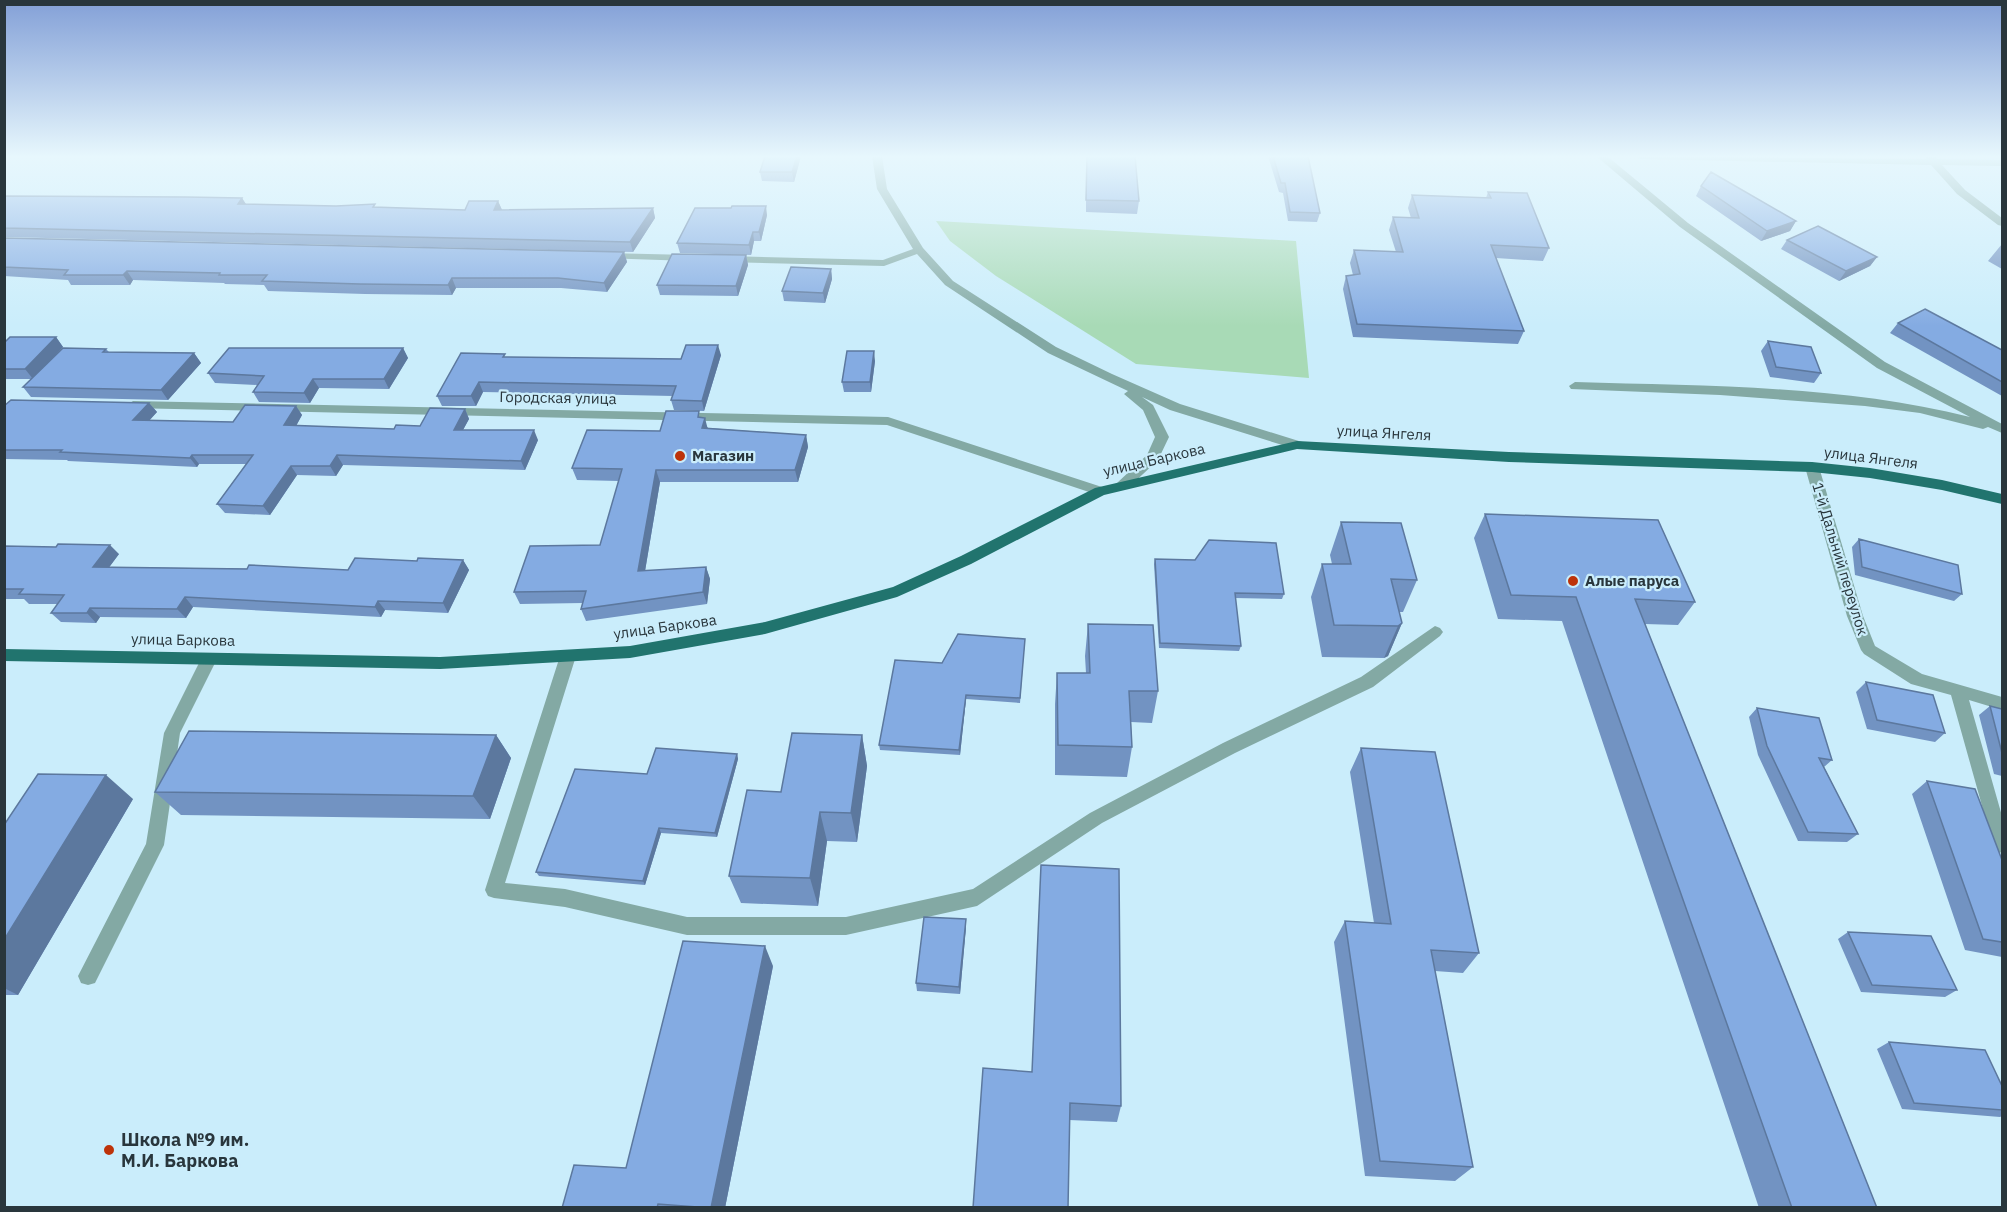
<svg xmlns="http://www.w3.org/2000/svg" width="2007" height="1212" font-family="'IBM Plex Sans',sans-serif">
  <rect width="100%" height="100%" fill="#caedfb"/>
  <path fill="#a8dab6" d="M936,221L1296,241L1309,378L1136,364L996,276L950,241Z"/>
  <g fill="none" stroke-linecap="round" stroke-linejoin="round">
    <path fill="#83a9a4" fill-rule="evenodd" d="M872,156H882L887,189L923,248L953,281L1056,347L1112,374L1180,404L1302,442L1304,445L1302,448H1292L1170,410L1142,397L1153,405L1169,437L1158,460L1127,489H1117L1115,486L1117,483L1147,455L1155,437L1143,410L1124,394L1128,391L1048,353L945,285L917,254L884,266L726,262L720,259L726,256L883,260L913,249L877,189Z
      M1596,156H1607L1688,223L1885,362L2002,424V433L1988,427L1983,429L1920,413L1865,406L1720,395L1571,389L1569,386L1575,382C1706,386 1843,385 1970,417L1877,368L1680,227Z
      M1635,156L1926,159L1925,156H1935L1937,159L2002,160V166L1942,165L1965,190L2002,218V226L1998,225L1957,194L1931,165L1640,159Z
      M606,253L690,255L696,258L690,261L602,258L600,256Z
      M133,401L888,417L1105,488L1107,491L1105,494H1095L887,425L128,408L127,405Z
      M1812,462L1819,467L1863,616L1875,646L1922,674L2002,697V710L1969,700L2002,816V853L1996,851L1993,845L1951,695L1911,684L1864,654L1861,650L1847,616L1805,467Z
      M1435,626L1440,628L1443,632L1440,636L1373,687L1235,753L1102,823L977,906L846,935H687L565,907L494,898L488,896L485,890L560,656L562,652L568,650L574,652L576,656L505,883L565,889L687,917H846L973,889L1090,813L1223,743L1361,677Z
      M209,653L215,655L217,659L180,733L164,845L95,983L88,985L81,983L78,976L146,844L164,733L203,655Z"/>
    <path fill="#21746e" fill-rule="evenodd" d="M1297,441L1509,452L1812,462L1870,468L1942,480L2002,494V504L1942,490L1870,478L1812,472L1509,462L1297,449L1104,495L971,564L897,597L765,634L630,658L440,669L4,661V649L440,657L630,646L765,622L893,587L961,556L1095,488Z"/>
  </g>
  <path fill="#7293c2" d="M765,156H801L794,182L762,181L760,172Z
    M1086,156H1135L1139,201L1137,214L1086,212Z
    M1268,156H1308L1320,213L1317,222L1288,221L1283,193L1279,192Z
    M1701,186L1796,221L1790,231L1761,241L1696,196Z
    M1488,192L1549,248L1543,261L1496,258L1524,331L1518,344L1353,337L1343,289L1346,276L1353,275L1350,263L1354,250L1396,252L1389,230L1393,217L1411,218L1408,208L1412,195L1486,198Z
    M4,196L242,198L246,204L376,207L465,210L498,201L502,210L653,208L655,218L633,252L4,237Z
    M767,215L761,241H754L751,255L680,253L677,243Z
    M4,238L624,252L627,262L607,292L561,288H456L452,295L365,294L268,291L264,285L225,284L224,283L133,280L130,285H71L68,280L4,276Z
    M1787,240L1877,257L1870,266L1839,281L1781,249Z
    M2002,244V269L1988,261Z
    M746,255L748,265L738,296L660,295L657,285Z
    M831,269L832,279L825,303L784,301L782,291Z
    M1898,323L2002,350V396L1890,333Z
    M56,337L63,347L52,359L106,349L109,352L194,353L201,363L168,400L31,397L23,387L32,379H4V343Z
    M1768,341L1821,373L1814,383L1770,377L1761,351Z
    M403,348L408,358L389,389L319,388L310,403L259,402L253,392L257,385L215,383L208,373Z
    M721,355L704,411L674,410L671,400L673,396L483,392L476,406H442L437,396L506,357L681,359Z
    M875,361L871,392H844L842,382Z
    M149,403L157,412L149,420L233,422L296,406L302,415L296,426L394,429L420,426L465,409L469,419L463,430L538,440L525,470L343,465L336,476L297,475L270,515L225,513L217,504L246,464H199L197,467L68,461L67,460L4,459V406Z
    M701,418L708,428L806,435L808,447L798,482H660L645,571L706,567L710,579L707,604L586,621L581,609L583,603L520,604L514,592L600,545L619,481L577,480L572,468L660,431Z
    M1485,514L1695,602L1678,625L1645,624L1877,1208H1759L1562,621L1498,619L1474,538Z
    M1341,522L1417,580L1403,612H1399L1402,623L1388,656L1384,658L1322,657L1311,597L1322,564H1332L1330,555Z
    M1859,539L1962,594L1954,601L1855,575L1852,547Z
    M4,546L119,554L109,567L348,570L417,561L463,560L469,570L448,613L385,610L381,617L193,607L186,618L100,617L96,623L61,622L51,613L58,604H29L24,599H4Z
    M1155,559L1284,594L1282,599L1235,598L1241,646L1239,651L1159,648L1154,564Z
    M1088,624L1158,691L1152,723L1131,722L1132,747L1127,777L1055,775V704L1057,673H1086L1085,656Z
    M1025,639L1020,703L966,699L960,755L880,750L879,745L942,663Z
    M1866,682L1945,733L1935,742L1867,729L1856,692Z
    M1990,706L2002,709V776L1994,774L1979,715Z
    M1757,708L1832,760L1824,767L1858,834L1847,842L1798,841L1758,755L1749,717Z
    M496,735L511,758L490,819L181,815L155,792Z
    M862,735L867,766L857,842L827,841L818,906L741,903L729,876L781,792Z
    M1361,748L1479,953L1463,973L1435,971L1473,1167L1455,1181L1365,1176L1334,942L1345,921L1374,923L1350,772Z
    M737,754L738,759L717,837L661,833L645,885L539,876L536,872L647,774Z
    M1927,781L2002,860V957L1965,950L1912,794Z
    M133,799L18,995H4V825Z
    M966,919V927L960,994L917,991L916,983Z
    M1848,932L1957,990L1945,997L1861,992L1838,939Z
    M773,966L725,1208H562L626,1168Z
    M1889,1042L2002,1086V1116L2000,1117L1902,1109L1877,1049Z
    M983,1068L1121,1106L1117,1122L1069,1120Z"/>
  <path fill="#5c789e" d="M797,156H801L794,182L792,172Z
    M242,198L248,208L238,204Z
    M498,201L502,210H494Z
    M766,206L767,215L761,241L759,232Z
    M653,208L655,218L633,252L630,242Z
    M1796,221L1790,231L1761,241L1767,231Z
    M753,232L754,241L751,255L749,245Z
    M624,252L627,262L607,292L604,283Z
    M746,255L748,265L738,296L736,286Z
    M1877,257L1870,266L1839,281L1846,271Z
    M831,269L832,279L825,303L823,293Z
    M127,271L133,280L130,285L123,275Z
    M452,278L456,288L452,295L448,285Z
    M56,337L63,347L33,379L25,369Z
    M718,345L721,355L704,411L702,401Z
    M403,348L408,358L389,389L384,379Z
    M874,351L875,361L871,392L870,382Z
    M194,353L201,363L168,400L161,390Z
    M313,379L319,388L310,403L304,393Z
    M479,382L483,392L476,406L471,396Z
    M149,403L157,412L141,430L133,420Z
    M296,406L302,415L291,435L284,425Z
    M465,409L469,419L458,439L454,430Z
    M705,418L708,430L702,428Z
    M534,430L538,440L525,470L521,461Z
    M806,435L808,447L798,482L795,470Z
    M192,455L199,464L197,467L190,458Z
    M337,455L343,465L336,476L330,466Z
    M291,466L297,475L270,515L263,506Z
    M656,470L660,482L643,583L638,571Z
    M110,545L119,554L102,577L93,567Z
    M463,560L469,570L448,613L443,603Z
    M706,567L710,579L707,604L703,592Z
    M185,597L193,607L186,618L177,609Z
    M378,601L385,610L381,617L375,607Z
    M90,608L100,617L96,623L87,613Z
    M1402,623L1388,656L1384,658L1398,626Z
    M966,695V699L960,755L959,750Z
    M496,735L511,758L490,819L473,796Z
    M862,735L867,766L857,842L851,813Z
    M737,754L738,759L717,837L715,833Z
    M106,775L133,799L18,995L4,988V940Z
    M820,812L827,841L818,906L810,878Z
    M659,828L661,833L645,885L643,881Z
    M966,919V927L960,994L959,987Z
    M765,946L773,966L725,1208H711Z"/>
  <path fill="#84abe2" stroke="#5c789e" stroke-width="1.5" d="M765,156H797L792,172H760Z
    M1087,156H1135L1139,201L1086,200Z
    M1273,156H1308L1320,213L1290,212L1285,183H1281Z
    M1711,172L1796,221L1767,231L1701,186Z
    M1488,192L1527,193L1549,248L1491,245L1524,331L1357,324L1346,276L1360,274L1354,250L1403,252L1393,217L1419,218L1412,195L1491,198Z
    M4,196L186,197L242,198L238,204L336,206L375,204L373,207L465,210L469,201H498L494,210L653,208L630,242L4,228Z
    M732,206H766L759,232H753L749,245L677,243L695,208H731Z
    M1818,226L1877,257L1846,271L1787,240Z
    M4,238L624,252L604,283L558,278H452L448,285L360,284L262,281L267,275H219L220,273L127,271L123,275H64L68,270L4,267Z
    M672,254L746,255L736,286L657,285Z
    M791,267L831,269L823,293L782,291Z
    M1925,309L2002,350V382L1898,323Z
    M10,337H56L25,369H4V343Z
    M1768,341L1811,347L1821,373L1776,367Z
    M686,345H718L702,401L671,400L676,386L479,382L471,396H437L461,353L505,354L503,357L681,359Z
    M63,348L106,349L103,352L194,353L161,390L23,387Z
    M229,348H403L384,379H313L304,393L253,392L264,376L208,373Z
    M847,351H874L870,382H842Z
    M11,400L149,403L133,420L233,422L245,405L296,406L284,425L394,429L396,425L420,426L430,408L465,409L454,430H534L521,461L337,455L330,466H291L263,506L217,504L253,455H192L190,458L60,452L62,450H4V406Z
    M666,411H699L698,417L705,418L702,428L806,435L795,470H656L638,571L706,567L703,592L581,609L586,591L514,592L530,546L600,545L622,469L572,468L587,430L660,431Z
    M1485,514L1658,520L1695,602L1635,599L1877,1208H1792L1576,597L1511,595Z
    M1341,522L1401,523L1417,580L1391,579L1402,623L1398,626L1334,625L1322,564H1351Z
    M1859,539L1958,565L1962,594L1862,567Z
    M1209,540L1276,543L1284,594L1235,593L1241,646L1160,643L1155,559L1195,560Z
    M58,544L110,545L93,567L247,569L249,565L348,570L355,558L417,561L418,558L463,560L443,603L378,601L375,607L185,597L177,609L90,608L87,613H51L64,595L19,594L23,589H4V546L56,547Z
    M1088,624L1153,625L1158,691H1129L1132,747L1058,745L1057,673H1090Z
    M958,634L1025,639L1020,698L966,695L959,750L879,745L895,660L942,663Z
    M1866,682L1933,695L1945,733L1877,720Z
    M1990,706L2002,709V753Z
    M1757,708L1819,718L1832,760L1819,758L1858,834L1808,832L1767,746Z
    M189,731L496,735L473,796L155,792Z
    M792,733L862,735L851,813L820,812L810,878L729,876L747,790L781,792Z
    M656,748L737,754L715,833L659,828L643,881L536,872L575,769L647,774Z
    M1361,748L1435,752L1479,953L1431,950L1473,1167L1380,1161L1345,921L1391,924Z
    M38,774L106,775L4,940V825Z
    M1927,781L1975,789L2002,860V942L1983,939Z
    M1041,865L1119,869L1121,1106L1070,1103L1068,1208H973L983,1068L1032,1072Z
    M924,917L966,919L959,987L916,983Z
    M1848,932L1931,936L1957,990L1872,985Z
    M683,941L765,946L711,1208L658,1204L657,1208H562L574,1165L626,1168Z
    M1889,1042L1985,1050L2002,1086V1110L1914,1103Z"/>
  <linearGradient id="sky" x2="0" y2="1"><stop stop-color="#83a0d7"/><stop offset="0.48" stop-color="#e7f7fd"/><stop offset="1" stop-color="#e7f7fd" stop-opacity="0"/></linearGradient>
  <rect width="2007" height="326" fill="url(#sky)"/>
  <g fill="#bd3309" stroke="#caedfb" stroke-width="2">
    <circle cx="680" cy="456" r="6"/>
    <circle cx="1573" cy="581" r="6"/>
    <circle cx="109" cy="1150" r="6"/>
  </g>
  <g text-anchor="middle" stroke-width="4.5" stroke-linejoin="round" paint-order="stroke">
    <g font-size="15" fill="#29363c" stroke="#caedfb">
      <text transform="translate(558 398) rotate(1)" y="5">Городская улица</text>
      <text transform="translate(1384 433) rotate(3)" y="5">улица Янгеля</text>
      <text transform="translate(1871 458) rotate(7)" y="5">улица Янгеля</text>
      <text transform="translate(1154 460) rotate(-13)" y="5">улица Баркова</text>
      <text transform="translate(1840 559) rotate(73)" y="5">1-й Дальний переулок</text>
      <text transform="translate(665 627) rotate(-8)" y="5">улица Баркова</text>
      <text transform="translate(183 640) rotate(1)" y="5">улица Баркова</text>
    </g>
    <g font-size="15" font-weight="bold" fill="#29363c" stroke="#caedfb" text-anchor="start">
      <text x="692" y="461">Магазин</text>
      <text x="1585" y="586">Алые паруса</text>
    </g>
    <g font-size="18" font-weight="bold" fill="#29363c" stroke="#caedfb" text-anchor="start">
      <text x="121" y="1146">Школа №9 им.<tspan x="121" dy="21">М.И. Баркова</tspan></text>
    </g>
  </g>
  <rect width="2007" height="1212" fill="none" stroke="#29363c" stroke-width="12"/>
</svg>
